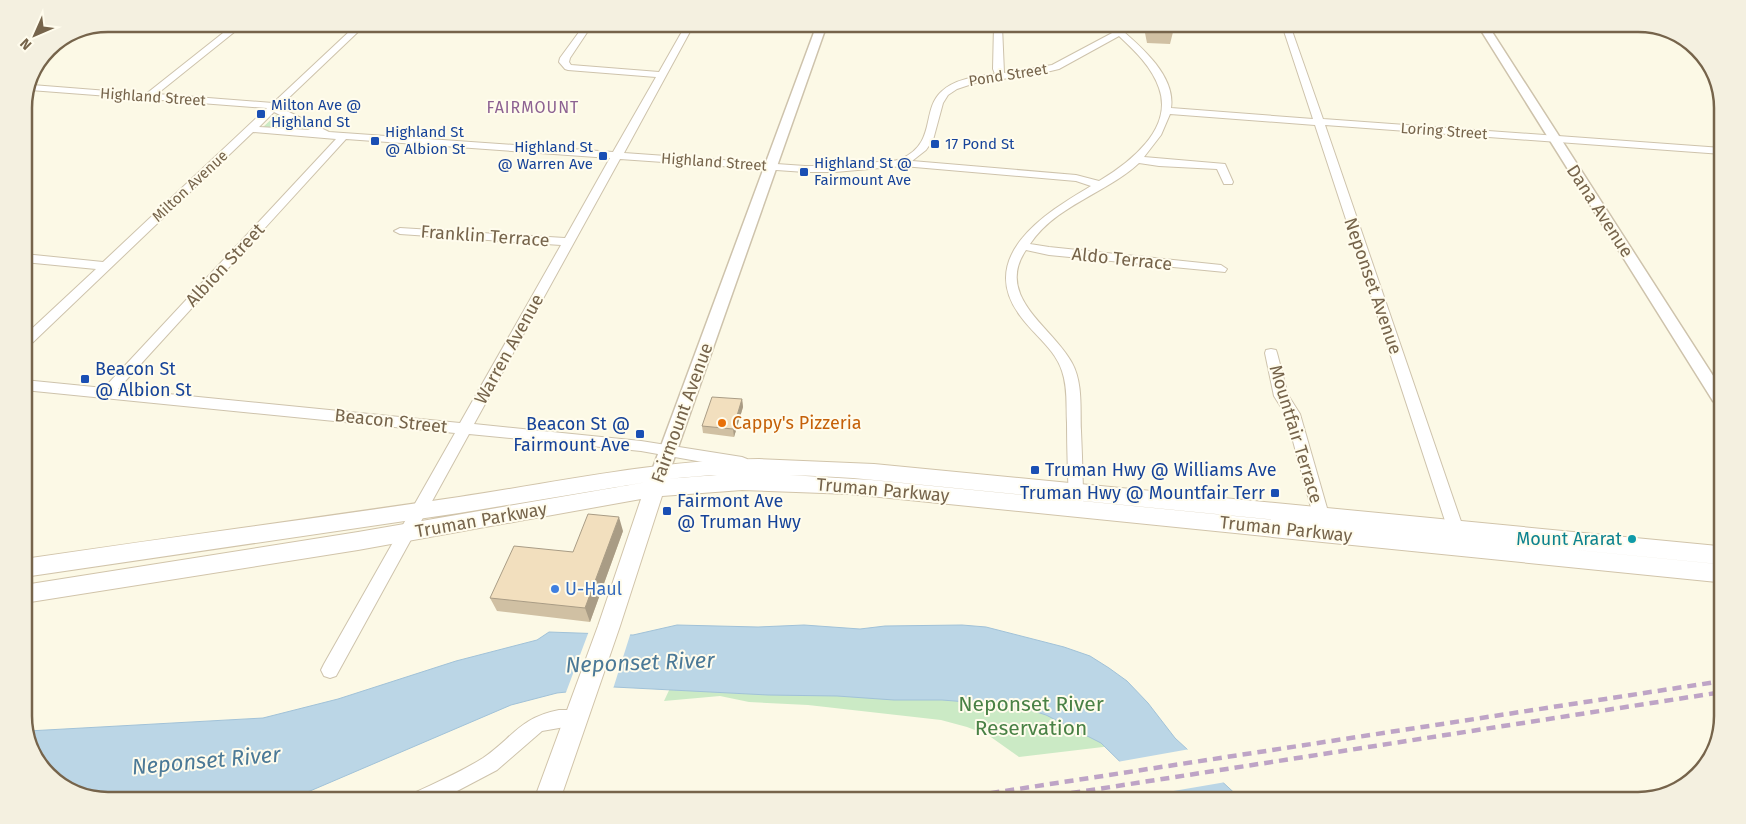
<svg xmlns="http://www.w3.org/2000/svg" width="1746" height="824" font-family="'Fira Sans',sans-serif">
  <rect width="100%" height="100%" fill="#fcf9e6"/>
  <path fill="#cbeac5" d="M276,115L306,130L263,127Z
    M625,658L942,662L1145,742L1019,757L988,735L967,727L941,720L808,705L749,702L720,696L664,701L672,684L631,685L614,687Z
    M1314,791L1330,800H1233Z"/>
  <path fill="#bbd6e6" stroke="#a1c2d8" d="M677,625L758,627L804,625L860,629L885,626L962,625L986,627L1064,647L1090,656L1109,668L1127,681L1148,703L1175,738L1242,800H1159L1101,743L1046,715L1018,706L942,700H894L837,696L768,695L614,687L557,693L511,705L310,791L280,800H108L76,794L41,767L28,731L263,718L338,699L456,661L537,640L549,632L633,635Z"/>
  <path fill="#fcf9e6" d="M589,631L631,632L613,689L565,695Z
    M1190,749L1226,782L1150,795L1117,762Z"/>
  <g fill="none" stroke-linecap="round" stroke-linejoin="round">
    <g stroke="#cec3ac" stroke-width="2">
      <path id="minor" d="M1282,25H1290L1323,119L1722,148V154L1325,125L1466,536L1463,540L1458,542L1453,540L1450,536L1315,125L1170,114L1161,135L1144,157L1225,164L1233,182L1232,184H1224L1217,169L1159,166L1139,163C1107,193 1056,205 1030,244L1049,247L1221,265L1227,269L1225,272L1049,255L1026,250C994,297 1053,327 1072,363C1083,383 1080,409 1081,431C1082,455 1083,479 1083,503L1081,507L1076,509L1071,507L1069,503C1068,476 1067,450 1067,423C1066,406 1068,388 1062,371C1055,349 1034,335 1021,317C975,257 1045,213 1091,186L1076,181L903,166L835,172H805L620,159L474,424L641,441L742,457L747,459L749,463L747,467L742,469L641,451L469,434L336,676L330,678L324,676L321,670L324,664L455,433L24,390V380L104,388L336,139L253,132L29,346L24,347V336L96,269L24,262V254L103,262L267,108L30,90L32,85L146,94L228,29H238L157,94L273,103L352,29H361L279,107L329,132L613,152L656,77L568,70L565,69L559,62L560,58L582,28H590L570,58L569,62L571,65L659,72L684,28H692L624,153L805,166C830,166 854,164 878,162C885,161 895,162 901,159C937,143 921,111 941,92C954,79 977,76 995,74L993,69L994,26H1002L1004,73L1052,65L1114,32L1108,26H1117C1139,45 1176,75 1171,108L1313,119ZM1119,36C1135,51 1152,67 1159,88C1174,129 1129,163 1099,181L1076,175L912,161L926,150L933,140L943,103L948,95L957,89L978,82L1034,75L1059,69ZM274,112L310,130L259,127ZM346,139L610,158L565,238L400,228L394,231L400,234L561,245L460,423L118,389Z
        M1271,349L1276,350L1277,353L1288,395L1300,414L1329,515L1326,519L1321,521L1316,519L1313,515L1286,415L1274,396L1265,353L1266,350Z
        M559,710H576L582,712L585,718L582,724L542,731L497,770L440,800H412L414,793C437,782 461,772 483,758C512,738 521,717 559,710Z"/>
    </g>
    <g stroke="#cec3ac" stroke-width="3">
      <path id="tertiary" d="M1477,24H1487L1719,385V403L1713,401Z
        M816,27H826L669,473L666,478L660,480L654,478L651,473Z"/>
    </g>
    <g stroke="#d1c4aa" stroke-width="2">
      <path id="secondary" d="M759,459L874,464L1718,546V564L874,480C846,477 817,476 789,475L871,480L1717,564V582L850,494L742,490L662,496L620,626L560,800H534L598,626L641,499L358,550L24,603V585L358,532L647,482L459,513L24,577V559C169,537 314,519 459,497C559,482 657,460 759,459ZM712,475H717L666,479Z"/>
    </g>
    <use href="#minor" fill="#fff" fill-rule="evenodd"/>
    <use href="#tertiary" fill="#fff" fill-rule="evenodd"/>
    <use href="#secondary" fill="#fff" fill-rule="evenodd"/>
    <path stroke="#bea4c6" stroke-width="4.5" stroke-dasharray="9 6" stroke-linecap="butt" d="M946,800L1716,682
      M1027,800L1716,693"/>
  </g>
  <path fill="#d0c0a3" d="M1135,26H1171L1173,32L1170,44L1147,43L1145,33L1136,32Z
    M742,399L743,407L734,437L703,433L702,426Z
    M623,531L590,622L497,611L490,598L573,552Z"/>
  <path fill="#a99c85" d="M742,399L743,407L734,437L733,429Z
    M619,517L623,531L590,622L585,608Z"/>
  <path fill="#f2dfbe" stroke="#a99c85" d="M1149,26H1171L1173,32L1150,30Z
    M712,397L742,399L733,429L702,426Z
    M588,514L619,517L585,608L490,598L514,546L573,552Z"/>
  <g fill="#1a4fb4" stroke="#fffced" stroke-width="2">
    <rect x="256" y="109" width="10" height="10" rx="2.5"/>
    <rect x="370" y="136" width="10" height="10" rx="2.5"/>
    <rect x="930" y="139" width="10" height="10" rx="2.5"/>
    <rect x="598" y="151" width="10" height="10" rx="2.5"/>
    <rect x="799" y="167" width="10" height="10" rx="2.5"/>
    <rect x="80" y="374" width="10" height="10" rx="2.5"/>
    <rect x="635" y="429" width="10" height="10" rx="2.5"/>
    <rect x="1030" y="465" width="10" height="10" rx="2.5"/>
    <rect x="1270" y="488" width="10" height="10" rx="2.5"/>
    <rect x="662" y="506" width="10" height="10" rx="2.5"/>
  </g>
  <circle fill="#e8710a" stroke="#fffced" stroke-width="2" cx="722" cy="423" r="5"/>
  <circle fill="#0f9aa8" stroke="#fffced" stroke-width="2" cx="1632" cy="539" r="5"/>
  <circle fill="#3f7fe0" stroke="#fffced" stroke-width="2" cx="555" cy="589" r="5"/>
  <g text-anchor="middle" stroke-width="4" stroke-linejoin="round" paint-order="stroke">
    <g font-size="15" fill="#76644b" stroke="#fffced">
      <text transform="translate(1008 75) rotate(-9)" y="5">Pond Street</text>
      <text transform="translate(153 97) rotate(4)" y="5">Highland Street</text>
      <text transform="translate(1444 131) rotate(4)" y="5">Loring Street</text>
      <text transform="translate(714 162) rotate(4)" y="5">Highland Street</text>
      <text transform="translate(190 186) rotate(-43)" y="5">Milton Avenue</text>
    </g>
    <g font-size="15" fill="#164399" stroke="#fffced" text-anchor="start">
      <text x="271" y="110">Milton Ave @<tspan x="271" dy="17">Highland St</tspan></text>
      <text x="385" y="137">Highland St<tspan x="385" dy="17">@ Albion St</tspan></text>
      <text x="945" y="149">17 Pond St</text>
      <text x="593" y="152" text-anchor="end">Highland St<tspan x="593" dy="17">@ Warren Ave</tspan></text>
      <text x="814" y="168">Highland St @<tspan x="814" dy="17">Fairmount Ave</tspan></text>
    </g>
    <g font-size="16" letter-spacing="1" fill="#8d6292" stroke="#fffced">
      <text x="533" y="113">FAIRMOUNT</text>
    </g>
    <g font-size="18" fill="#76644b" stroke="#fffced">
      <text transform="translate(1600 211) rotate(57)" y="6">Dana Avenue</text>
      <text transform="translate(485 236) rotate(4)" y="6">Franklin Terrace</text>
      <text transform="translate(1122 259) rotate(6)" y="6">Aldo Terrace</text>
      <text transform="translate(225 265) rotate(-47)" y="6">Albion Street</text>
      <text transform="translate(1373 286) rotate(71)" y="6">Neponset Avenue</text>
      <text transform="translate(509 349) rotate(-61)" y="6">Warren Avenue</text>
      <text transform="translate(682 413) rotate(-70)" y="6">Fairmount Avenue</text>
      <text transform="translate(391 421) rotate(6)" y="6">Beacon Street</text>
      <text transform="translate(1296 434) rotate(73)" y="6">Mountfair Terrace</text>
      <text transform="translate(883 490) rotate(5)" y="6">Truman Parkway</text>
      <text transform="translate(481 520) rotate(-10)" y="6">Truman Parkway</text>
      <text transform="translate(1286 529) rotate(6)" y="6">Truman Parkway</text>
    </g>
    <g font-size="18" fill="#164399" stroke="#fffced" text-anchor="start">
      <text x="95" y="375">Beacon St<tspan x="95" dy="21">@ Albion St</tspan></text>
      <text x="630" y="430" text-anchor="end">Beacon St @<tspan x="630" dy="21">Fairmount Ave</tspan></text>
      <text x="1045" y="476">Truman Hwy @ Williams Ave</text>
      <text x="1265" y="499" text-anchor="end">Truman Hwy @ Mountfair Terr</text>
      <text x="677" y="507">Fairmont Ave<tspan x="677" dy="21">@ Truman Hwy</tspan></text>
    </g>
    <g font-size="18" fill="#c56008" stroke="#fffced" text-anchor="start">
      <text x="732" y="429">Cappy's Pizzeria</text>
    </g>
    <g font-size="18" fill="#0d838f" stroke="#fffced" text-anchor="end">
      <text x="1622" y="545">Mount Ararat</text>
    </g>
    <g font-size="18" fill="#366cbe" stroke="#fffced" text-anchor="start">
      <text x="565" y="595">U-Haul</text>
    </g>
    <g font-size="21" fill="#498145" stroke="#fffced">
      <text x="1031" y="711">Neponset River<tspan x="1031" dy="24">Reservation</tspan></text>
    </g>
    <g font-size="22" font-style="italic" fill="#4b7997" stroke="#fffced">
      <text transform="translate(640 662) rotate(-2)" y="8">Neponset River</text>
      <text transform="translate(206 760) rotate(-5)" y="8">Neponset River</text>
    </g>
  </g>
  <path d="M0 0H1746V824H0ZM108 32H1638A76 76 0 0 1 1714 108V716A76 76 0 0 1 1638 792H108A76 76 0 0 1 32 716V108A76 76 0 0 1 108 32Z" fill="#f4f0e0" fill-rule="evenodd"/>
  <path fill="none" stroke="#76644b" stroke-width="2.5" d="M108 32H1638A76 76 0 0 1 1714 108V716A76 76 0 0 1 1638 792H108A76 76 0 0 1 32 716V108A76 76 0 0 1 108 32Z"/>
  <g transform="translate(35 35) rotate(225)" stroke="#fffced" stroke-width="4" paint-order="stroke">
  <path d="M0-4L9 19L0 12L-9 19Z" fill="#76644b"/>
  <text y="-8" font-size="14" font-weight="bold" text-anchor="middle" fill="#76644b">N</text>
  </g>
</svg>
